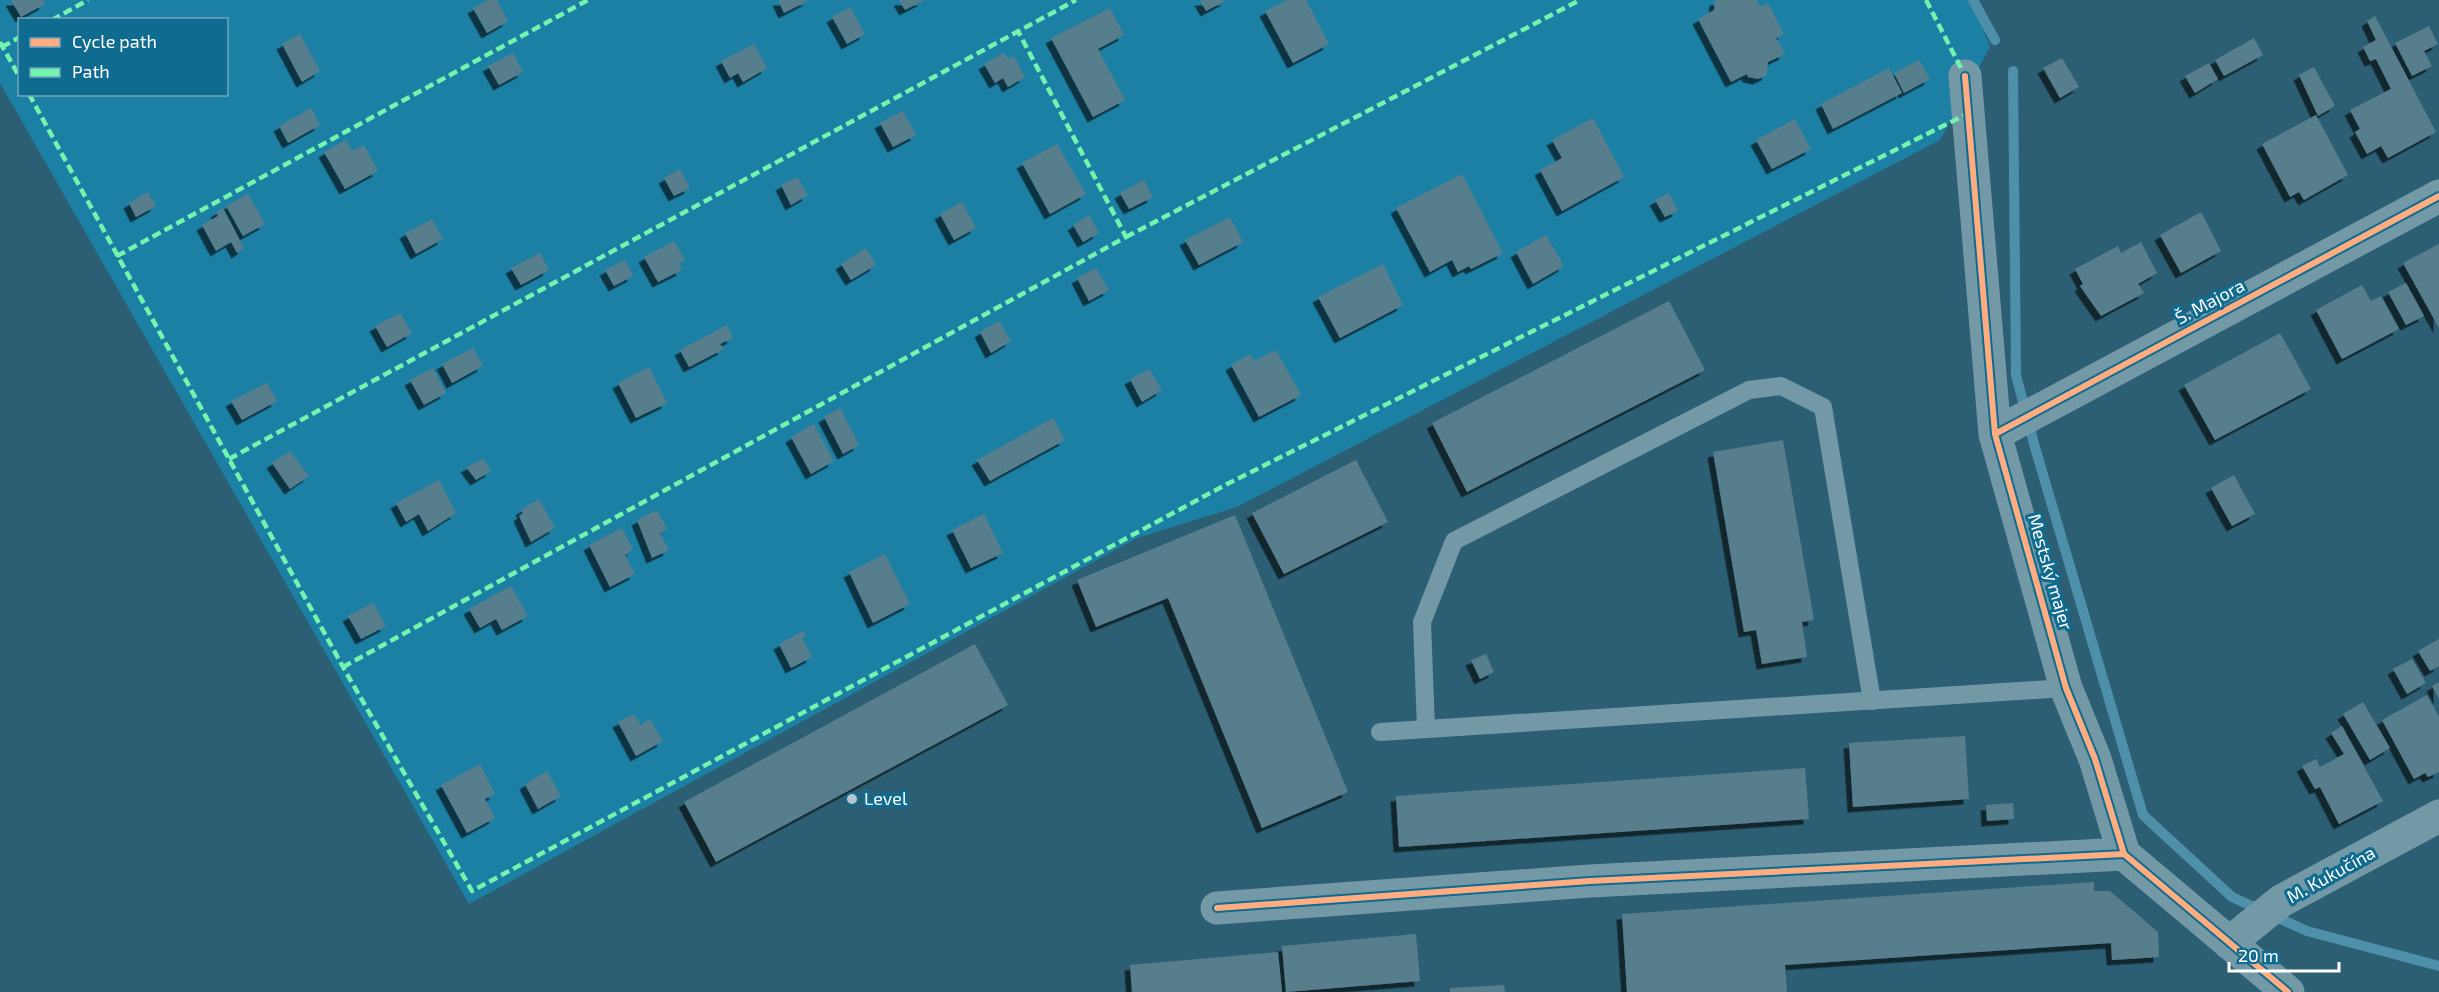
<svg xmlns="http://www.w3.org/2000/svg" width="2439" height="992" font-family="'Exo 2',sans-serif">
  <defs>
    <filter id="shadow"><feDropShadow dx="-5.5" dy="5.5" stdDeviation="0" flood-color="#0009"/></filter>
  </defs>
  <rect width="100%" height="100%" fill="#2c5f73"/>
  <path fill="#1c80a5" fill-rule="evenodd" d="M0,0H1972L1990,47L1940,140L1237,507L1137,538L469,904L0,83ZM20,20H226V94H20Z"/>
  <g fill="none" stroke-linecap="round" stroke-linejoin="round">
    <path stroke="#4e90aa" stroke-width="10" d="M1973,0L1995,40
      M2013,71L2016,375L2034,444L2143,815L2232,897L2307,931L2439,966"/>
  </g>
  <path fill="#577e8c" filter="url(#shadow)" d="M11,0H43L45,4L21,17Z
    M488,0H497L508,21L487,33L473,8Z
    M778,0H809L784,13Z
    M899,0H924L905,10Z
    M1200,0H1227L1206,11Z
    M1287,0H1306L1329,44L1293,63L1265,11Z
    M1715,0H1757L1760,7L1768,3L1784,34L1776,38L1785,54L1768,62L1767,75L1758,79L1748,77L1747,74L1731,82L1698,19L1714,10Z
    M850,7L865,34L847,44L832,17Z
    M1110,8L1124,35L1098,49L1125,100L1093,117L1051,38Z
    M2375,16L2436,132L2388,158L2381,146L2367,154L2355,132L2360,129L2350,110L2391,89L2376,59L2370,61L2363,47L2376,40L2367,21Z
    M2429,26L2438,44L2424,51L2432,66L2412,76L2395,43Z
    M300,34L320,71L302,82L282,44Z
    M2254,38L2263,55L2224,76L2215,60Z
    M754,44L767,68L743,82L738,73L730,78L721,61Z
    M513,53L523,72L499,85L488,66Z
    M1004,53L1008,59L1014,56L1025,77L1008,87L1003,78L995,83L984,64Z
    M2062,58L2079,87L2060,98L2043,68Z
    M1919,60L1930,79L1904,93L1894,73Z
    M2209,63L2218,79L2195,93L2185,76Z
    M2314,67L2335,106L2318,116L2299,75Z
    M1889,68L1902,93L1833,129L1821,104Z
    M311,108L320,125L288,143L279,126Z
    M903,111L916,135L893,147L880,123Z
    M2316,115L2348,175L2304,200L2299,192L2290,197L2262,144Z
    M1593,118L1624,177L1562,211L1540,170L1562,158L1552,140Z
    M1795,119L1811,149L1772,169L1756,140Z
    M346,140L352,151L364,145L378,171L345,189L324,152Z
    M1057,144L1086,194L1050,214L1022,163Z
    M680,169L690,188L674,196L664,178Z
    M1462,174L1503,253L1471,269L1469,266L1458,272L1452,260L1430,272L1396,208Z
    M797,177L808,195L791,205L781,185Z
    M1144,180L1153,197L1129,209L1120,193Z
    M148,192L156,206L136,217L129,203Z
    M1669,193L1678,211L1665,217L1655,200Z
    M248,194L265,224L243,236L226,206Z
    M962,202L976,228L954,240L940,214Z
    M223,208L244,248L237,253L231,242L216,251L202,225L218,216L216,212Z
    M2201,212L2221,251L2181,273L2160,235Z
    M1089,215L1099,233L1083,242L1073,225Z
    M1230,217L1243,242L1199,265L1185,240Z
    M432,219L443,239L416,254L405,233Z
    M1546,235L1564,266L1533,284L1516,252Z
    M674,241L685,260L679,263L682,270L658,282L644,257Z
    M2141,242L2157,273L2138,284L2144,293L2101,316L2080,286L2083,284L2075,269L2118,246L2121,253Z
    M2439,244V328L2403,263Z
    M866,248L876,265L851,280L841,264Z
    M540,253L549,270L521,285L511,268Z
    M625,260L633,276L614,286L605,270Z
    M1383,264L1403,305L1340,338L1318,297Z
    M1096,268L1109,290L1089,301L1077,278Z
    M2406,283L2424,316L2406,325L2388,292Z
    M2362,285L2371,301L2381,296L2399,329L2342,359L2316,310Z
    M1669,301L1705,370L1467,492L1432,423Z
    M400,313L412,333L387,347L375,326Z
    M999,321L1011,341L991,353L980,332Z
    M727,325L733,338L720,344L724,349L689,367L680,350Z
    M2280,333L2311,389L2215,440L2184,385Z
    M473,348L483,366L452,383L442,364Z
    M1276,350L1301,395L1259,417L1231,365L1250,354L1254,361Z
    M649,367L667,403L636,418L618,383Z
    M433,368L446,393L424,405L410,380Z
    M1149,369L1162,390L1142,402L1130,379Z
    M267,383L277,401L242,420L231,401Z
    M840,408L859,445L843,454L824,417Z
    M1053,418L1065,440L990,481L977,460Z
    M814,424L834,461L811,474L791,437Z
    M1783,440L1814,620L1802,622L1807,657L1762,664L1756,630L1744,632L1713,452Z
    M290,451L309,476L290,489L272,463Z
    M483,459L491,471L476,480L466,467Z
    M1356,460L1388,522L1284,574L1252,513Z
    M2234,475L2255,514L2232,526L2211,488Z
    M439,480L456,513L428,531L419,514L406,522L396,503Z
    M539,499L555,528L531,542L519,516L523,513L521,510Z
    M657,510L667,529L660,533L669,550L652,558L637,520Z
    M984,514L1003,553L971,568L952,530Z
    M1235,515L1348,792L1262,828L1168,598L1096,627L1077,580Z
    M622,528L633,550L625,555L635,574L610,587L589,545Z
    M885,554L910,604L873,623L849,572Z
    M511,586L528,616L502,630L496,619L480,628L469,609Z
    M373,603L386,626L361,639L348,616Z
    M803,631L806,636L802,638L812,657L791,668L779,644Z
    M2439,639V666L2430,671L2418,651Z
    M975,644L1008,705L716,862L684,802Z
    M1486,654L1494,672L1480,679L1471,660Z
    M2412,659L2426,683L2407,694L2393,669Z
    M2439,682V699L2432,686Z
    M2427,695L2439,717V772L2428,777L2425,773L2414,779L2382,720Z
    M2363,702L2390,748L2370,760L2343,714Z
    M634,714L641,725L650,719L663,741L636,756L618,722Z
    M2342,726L2383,801L2339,824L2320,787L2315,789L2302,766L2316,759L2320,767L2344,754L2331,733Z
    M1965,736L1969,799L1853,807L1849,743Z
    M480,764L495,794L485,799L495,818L467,833L441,785Z
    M1805,768L1809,819L1399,847L1396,796Z
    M547,771L561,796L538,809L525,784Z
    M2013,803L2014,819L1987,821L1986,805Z
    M2094,882V891H2110L2158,932L2159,957L2112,960L2111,943L1785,965L1787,992H1627L1622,914Z
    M1416,934L1420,981L1286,992L1282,946Z
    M1278,952L1282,992H1132L1130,965Z
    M1504,985L1505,992H1450V988Z"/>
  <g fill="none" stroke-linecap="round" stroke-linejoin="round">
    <path stroke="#7499a6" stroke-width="18" d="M1426,729L1422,622L1454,541L1749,390L1781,386L1823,407L1872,701
      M1380,732L2066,688"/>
    <path stroke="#7499a6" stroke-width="33" d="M1965,76L1995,434L2066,688L2095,759L2124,854L2288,992
      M1995,434L2439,196
      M1217,908L1590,881L2124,854
      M2229,943L2281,901L2439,816"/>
    <path stroke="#73f3ae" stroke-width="4.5" stroke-dasharray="9 4.5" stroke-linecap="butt" d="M1926,0L1965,76
      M52,20L88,0
      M0,42L20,78
      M2,47L20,37
      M29,94L343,667L472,891L1227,484L1969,113
      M1126,237L1580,0
      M117,256L588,0
      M229,459L1076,0
      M343,667L1126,237L1018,31"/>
    <g stroke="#0f6c90" stroke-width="10">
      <path id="cycleway" d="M1965,76L1995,434L2066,688L2095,759L2124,854L2288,992
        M1995,434L2439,196
        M1217,908L1590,881L2124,854"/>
    </g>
    <use href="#cycleway" stroke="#ffac80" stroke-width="6"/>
  </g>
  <circle fill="#b5c7ce" stroke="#0f6c90" stroke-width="2" cx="852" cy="799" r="6"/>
  <g text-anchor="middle" stroke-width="6" stroke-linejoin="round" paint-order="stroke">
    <g font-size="18" fill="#fff" stroke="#0f6c90">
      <text transform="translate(2210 302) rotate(-28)" y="6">Š. Majora</text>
      <text transform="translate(2050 572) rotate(74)" y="6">Mestský majer</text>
      <text transform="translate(2331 875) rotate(-29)" y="6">M. Kukučína</text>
    </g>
    <g font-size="18" fill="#fff" stroke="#0f6c90" text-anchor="start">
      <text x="864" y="805">Level</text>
    </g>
  </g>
  <rect x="18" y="18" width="210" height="78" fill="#0f6c90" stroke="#6fa7bc" stroke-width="1.5"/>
  <rect x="30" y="38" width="30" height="9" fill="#ffac80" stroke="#6fa7bc" stroke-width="1.5"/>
  <text x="72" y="48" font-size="18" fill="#ffffff">Cycle path</text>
  <rect x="30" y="68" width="30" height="9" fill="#73f3ae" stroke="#6fa7bc" stroke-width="1.5"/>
  <text x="72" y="78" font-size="18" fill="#ffffff">Path</text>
  <path d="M2229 962v9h110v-9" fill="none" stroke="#ffffff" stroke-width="3"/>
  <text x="2238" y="962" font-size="18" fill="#ffffff" stroke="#0f6c90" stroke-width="4.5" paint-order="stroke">20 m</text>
</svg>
